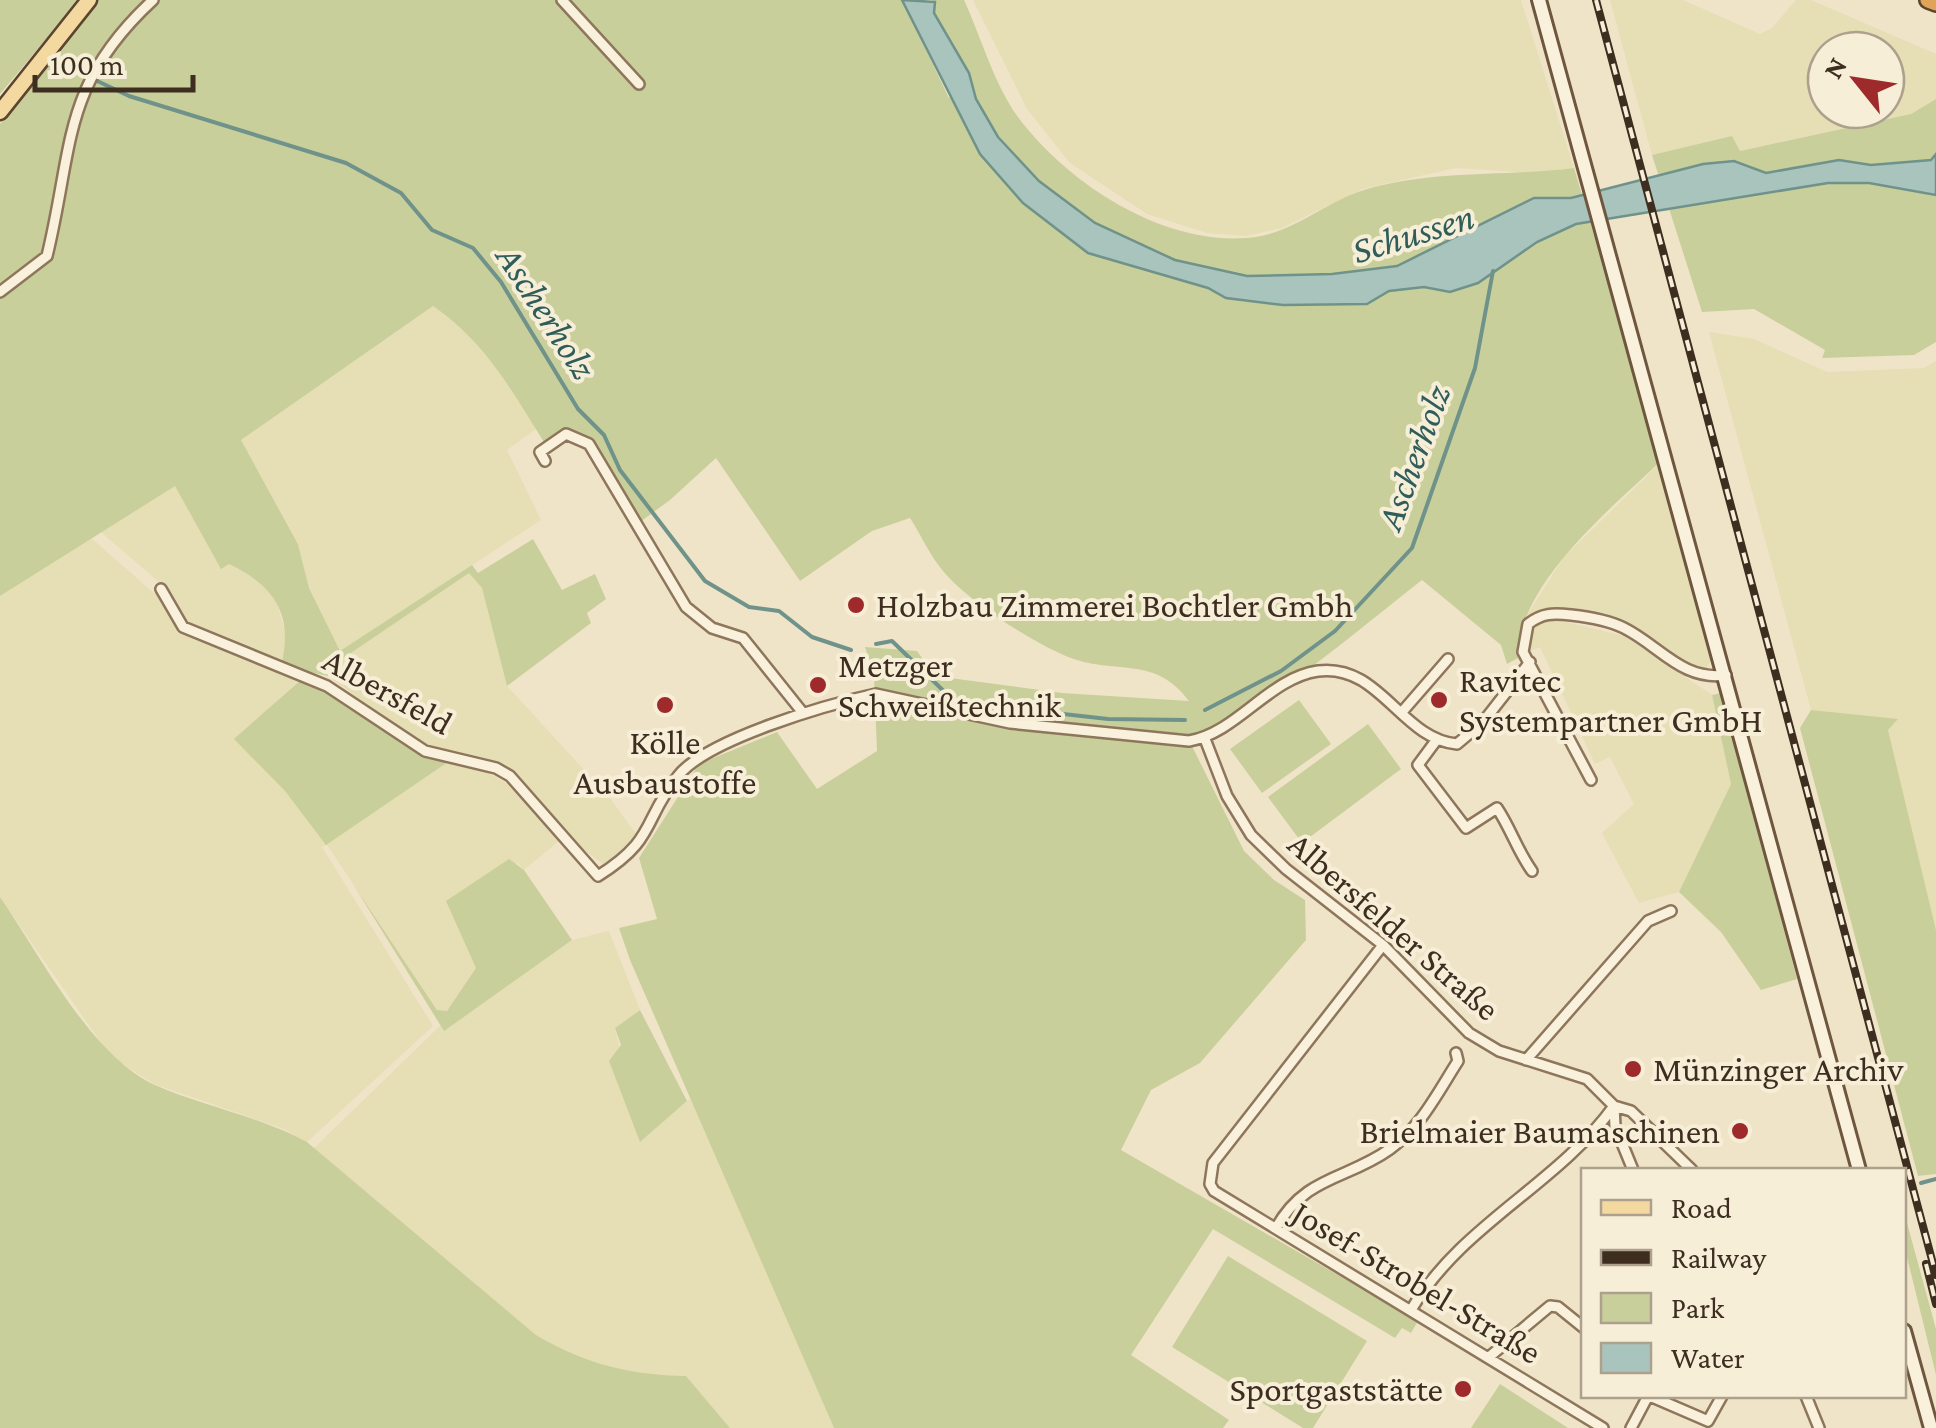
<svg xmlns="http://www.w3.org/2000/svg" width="1936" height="1428" font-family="'Crimson Pro',serif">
  <rect width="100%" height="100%" fill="#f0e4c8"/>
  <path fill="#e6deb5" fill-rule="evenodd" d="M973,0H1521L1574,168L1536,173L1456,168L1362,189L1282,228L1246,236L1207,233L1147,214L1070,163L1027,109Z
    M1610,0H1683L1760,34L1772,28L1796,0H1811L1936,54V99L1911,114L1739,151L1731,137L1652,155ZM1826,50H1886V110H1826Z
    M433,306L464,327L506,377L536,429L507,450L541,520L340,652L309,588L298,543L241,440Z
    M1709,332L1754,339L1827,372L1924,368L1936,361V930L1888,730L1897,720L1811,710Z
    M1661,462L1714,656L1706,669L1689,667L1640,633L1605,617L1547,608L1526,617L1563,558Z
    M175,485L221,568L229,564L261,579L277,603L287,639L281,666L305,675L235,739L285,791L326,844L448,762L483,770L505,782L560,840L524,870L517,862L477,968L447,1011H438L327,845L322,847L433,1026L307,1142L284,1129L154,1084L110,1056L0,897V596L91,538L155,594L167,589L101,532Z
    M469,572L482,588L507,686L610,798L639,838L624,854L603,864L565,836L512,772L491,762L427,748L328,676L333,665Z
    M1548,618L1625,636L1712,695L1731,784L1679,892L1639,903L1602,833L1634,804L1610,757L1595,764L1540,647L1528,652L1531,628Z
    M609,931L640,1010L615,1028L641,1141L693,1096L834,1428H730L686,1376H637L576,1358L536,1335L314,1148L441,1025L443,1030L572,940Z"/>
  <path fill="#c9cf9b" d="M0,0H79L0,94Z
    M97,0H902L949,98L969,73L934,13L933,0H964C981,37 994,84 1018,117C1067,183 1161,244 1245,238C1291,236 1322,203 1364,190C1434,169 1504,177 1574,168L1594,235L1602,226L1666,456C1615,506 1517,582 1518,658L1507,664L1501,645L1422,580C1375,616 1239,732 1190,742L1244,851L1274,880L1305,900L1306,940L1200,1063L1151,1090L1121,1150L1418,1321L1411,1333L1402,1328L1395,1338L1213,1229L1131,1355L1229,1420L1223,1428H834L630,960L619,928L657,919L639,858L699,764L777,732L817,789L877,751L874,676L865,647L917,651L935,676L1062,693L1189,701C1155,655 1117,675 1071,658C1034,644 968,601 943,571C930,556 921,535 910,518L872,531L800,581L716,458L670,500L636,525L589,444L574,434L547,447C513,393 487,343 433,306L241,440L298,544L309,588L340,651L472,565L478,573L533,539L562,590L595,574L606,599L587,613L591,623L507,686L482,588L469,573L333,665L328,676L281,666C294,615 275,586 229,564L221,569L175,486L0,596V124Z
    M1936,99V342L1914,355L1822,358L1825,350L1754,309L1702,312L1652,155L1732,136L1740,151L1911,114Z
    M303,678C355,701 392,748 448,762L326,845L285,791L234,739Z
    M1721,693L1797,979L1761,990L1721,932L1679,892L1731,784L1712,695Z
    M1299,700L1331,744L1262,793L1230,749Z
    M1811,710L1898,719L1888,730L1936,930V1174L1918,1176L1800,728Z
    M1368,724L1401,769L1302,843L1268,797Z
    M509,859L524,870L572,940L444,1031L353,884L437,1010L447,1011L476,968L446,901Z
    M0,897C41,956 90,1055 155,1085C205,1107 259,1116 307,1142L536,1335C585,1364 630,1375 686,1376L730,1428H0Z
    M640,1010L687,1101L640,1142L609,1061L621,1045L615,1028Z
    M1904,1212L1936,1329V1375L1904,1245Z
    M1228,1256L1367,1341L1313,1428H1303L1172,1347Z
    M1500,1384L1568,1428H1471Z"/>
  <path fill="#a9c4bc" stroke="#6f938a" stroke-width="2.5" d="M902,0L935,2L934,13L969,73L976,99L998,137L1039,181L1095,223L1175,260L1247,276L1332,274L1397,266L1534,198H1571L1703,164L1734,161L1766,173L1839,160L1871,165L1931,160L1936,154V195L1869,183H1828L1576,224L1537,242L1478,283L1450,292L1424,287L1389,291L1367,304L1283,305L1226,298L1208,288L1088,253L1023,203L980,154Z"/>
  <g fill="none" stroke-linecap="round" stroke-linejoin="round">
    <path stroke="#6f938a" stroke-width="4" d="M74,70L129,96L346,163L401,193L432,230L473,248L501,282L578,409L604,435L620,470L705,581L749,607L779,611L812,637L851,650
      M876,644L892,641L955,702L1108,719L1185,720
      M1205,710L1281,671L1335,631L1412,548L1475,368L1493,271
      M1921,1183L1936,1179"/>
    <g stroke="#8d765c" stroke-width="14">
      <path id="street" d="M562,0L639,84
        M0,292L47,256C74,145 61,85 153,0
        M545,461L540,452L566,434L589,444L686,607L712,628L743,638L803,713
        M161,589L183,627L327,686L425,751L496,768L510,776L598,876C657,839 642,821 678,776C707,739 829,704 876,694L1010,723L1189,741C1237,733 1269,678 1318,671C1380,663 1401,739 1457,744L1483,722L1530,662
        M1402,712L1448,659
        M1205,739L1227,796L1251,835L1286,869L1383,945L1469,1033L1499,1051L1587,1079L1614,1106L1631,1111L1692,1170
        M1435,742L1418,765L1466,828L1497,808C1511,829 1517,850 1532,871
        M1591,780L1523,652L1528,624C1542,613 1553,613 1571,615C1589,617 1608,620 1624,628C1660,646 1682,681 1726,675
        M1383,945L1213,1163L1210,1184L1214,1191L1603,1428
        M1526,1060L1648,921L1671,911
        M1614,1106L1615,1126L1633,1170
        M1276,1228C1306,1175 1347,1180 1390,1149C1421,1127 1438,1092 1458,1061L1456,1053
        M1411,1310C1462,1224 1557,1185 1614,1106
        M1489,1357L1550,1306L1558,1307L1584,1328
        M1650,1396L1708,1421L1722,1396
        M1806,1396L1819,1428
        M1631,1428L1648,1396"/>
    </g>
    <g stroke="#6f573f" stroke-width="18">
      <path id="secondary" d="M1539,0L1859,1170
        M1904,1331L1931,1428"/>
    </g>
    <g stroke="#5b4430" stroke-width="19">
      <path id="primary" d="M0,112L89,0"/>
    </g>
    <g stroke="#5b4430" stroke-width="20">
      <path id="highway" d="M1928,0L1936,3"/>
    </g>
    <use href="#street" stroke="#faf1dc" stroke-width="9"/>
    <use href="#secondary" stroke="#faf1dc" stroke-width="12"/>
    <use href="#primary" stroke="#f3d9a0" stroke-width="14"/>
    <use href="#highway" stroke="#e0a458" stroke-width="15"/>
    <g stroke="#3d2e20" stroke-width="8">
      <path id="rail" d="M1596,0L1936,1275
        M1926,1264L1936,1304"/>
    </g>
    <use href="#rail" stroke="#f7eed8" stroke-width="4" stroke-dasharray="11" stroke-linecap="butt"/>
  </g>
  <g fill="#9e2a2b" stroke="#f7eed8" stroke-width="4">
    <circle cx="856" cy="605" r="10"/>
    <circle cx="818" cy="685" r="10"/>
    <circle cx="1439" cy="700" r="10"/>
    <circle cx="665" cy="705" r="10"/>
    <circle cx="1633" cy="1069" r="10"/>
    <circle cx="1740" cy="1131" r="10"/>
    <circle cx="1463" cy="1389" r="10"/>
  </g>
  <g text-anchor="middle" stroke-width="8" stroke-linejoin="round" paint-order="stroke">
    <g font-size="35" fill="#3d2e20" stroke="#f7eed8" text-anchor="start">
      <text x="876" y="617">Holzbau Zimmerei Bochtler Gmbh</text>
      <text x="838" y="677">Metzger<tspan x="838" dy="40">Schweißtechnik</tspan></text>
      <text x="1459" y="692">Ravitec<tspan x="1459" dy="40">Systempartner GmbH</tspan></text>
      <text x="665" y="754" text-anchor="middle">Kölle<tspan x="665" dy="40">Ausbaustoffe</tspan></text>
      <text x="1653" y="1081">Münzinger Archiv</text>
      <text x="1720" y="1143" text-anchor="end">Brielmaier Baumaschinen</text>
      <text x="1443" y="1401" text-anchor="end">Sportgaststätte</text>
    </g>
    <g font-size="35" fill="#3d2e20" stroke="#f7eed8">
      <text transform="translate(388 691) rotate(29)" y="12">Albersfeld</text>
      <text transform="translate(1394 926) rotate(41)" y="12">Albersfelder Straße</text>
      <text transform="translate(1417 1282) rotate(31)" y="12">Josef-Strobel-Straße</text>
    </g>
    <g font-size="38" font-style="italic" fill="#2f5d5a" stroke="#f7eed8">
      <text transform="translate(1413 233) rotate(-17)" y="13">Schussen</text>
      <text transform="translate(547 312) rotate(57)" y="13">Ascherholz</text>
      <text transform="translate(1413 457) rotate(-70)" y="13">Ascherholz</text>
    </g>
  </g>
  <rect x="1581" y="1168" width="325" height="230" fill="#f7eed8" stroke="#ada18e" stroke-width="2.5"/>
  <rect x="1601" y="1200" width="50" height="15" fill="#f3d9a0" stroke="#ada18e" stroke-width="2.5"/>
  <text x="1671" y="1218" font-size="30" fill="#3d2e20">Road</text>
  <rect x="1601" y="1250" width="50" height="15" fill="#3d2e20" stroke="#ada18e" stroke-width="2.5"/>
  <text x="1671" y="1268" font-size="30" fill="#3d2e20">Railway</text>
  <rect x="1601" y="1293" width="50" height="30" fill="#c9cf9b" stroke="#ada18e" stroke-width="2.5"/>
  <text x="1671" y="1318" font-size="30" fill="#3d2e20">Park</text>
  <rect x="1601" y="1343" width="50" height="30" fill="#a9c4bc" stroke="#ada18e" stroke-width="2.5"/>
  <text x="1671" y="1368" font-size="30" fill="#3d2e20">Water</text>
  <g transform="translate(1856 80) rotate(300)"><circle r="48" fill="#f7eed8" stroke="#ada18e" stroke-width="2.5"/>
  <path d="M0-8L18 38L0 25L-18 38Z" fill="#9e2a2b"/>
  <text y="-15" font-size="28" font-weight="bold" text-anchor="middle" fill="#3d2e20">N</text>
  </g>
  <path d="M35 75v15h158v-15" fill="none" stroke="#3d2e20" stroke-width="5"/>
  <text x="50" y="75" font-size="30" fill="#3d2e20" stroke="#f7eed8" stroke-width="8" paint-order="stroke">100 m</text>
</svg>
